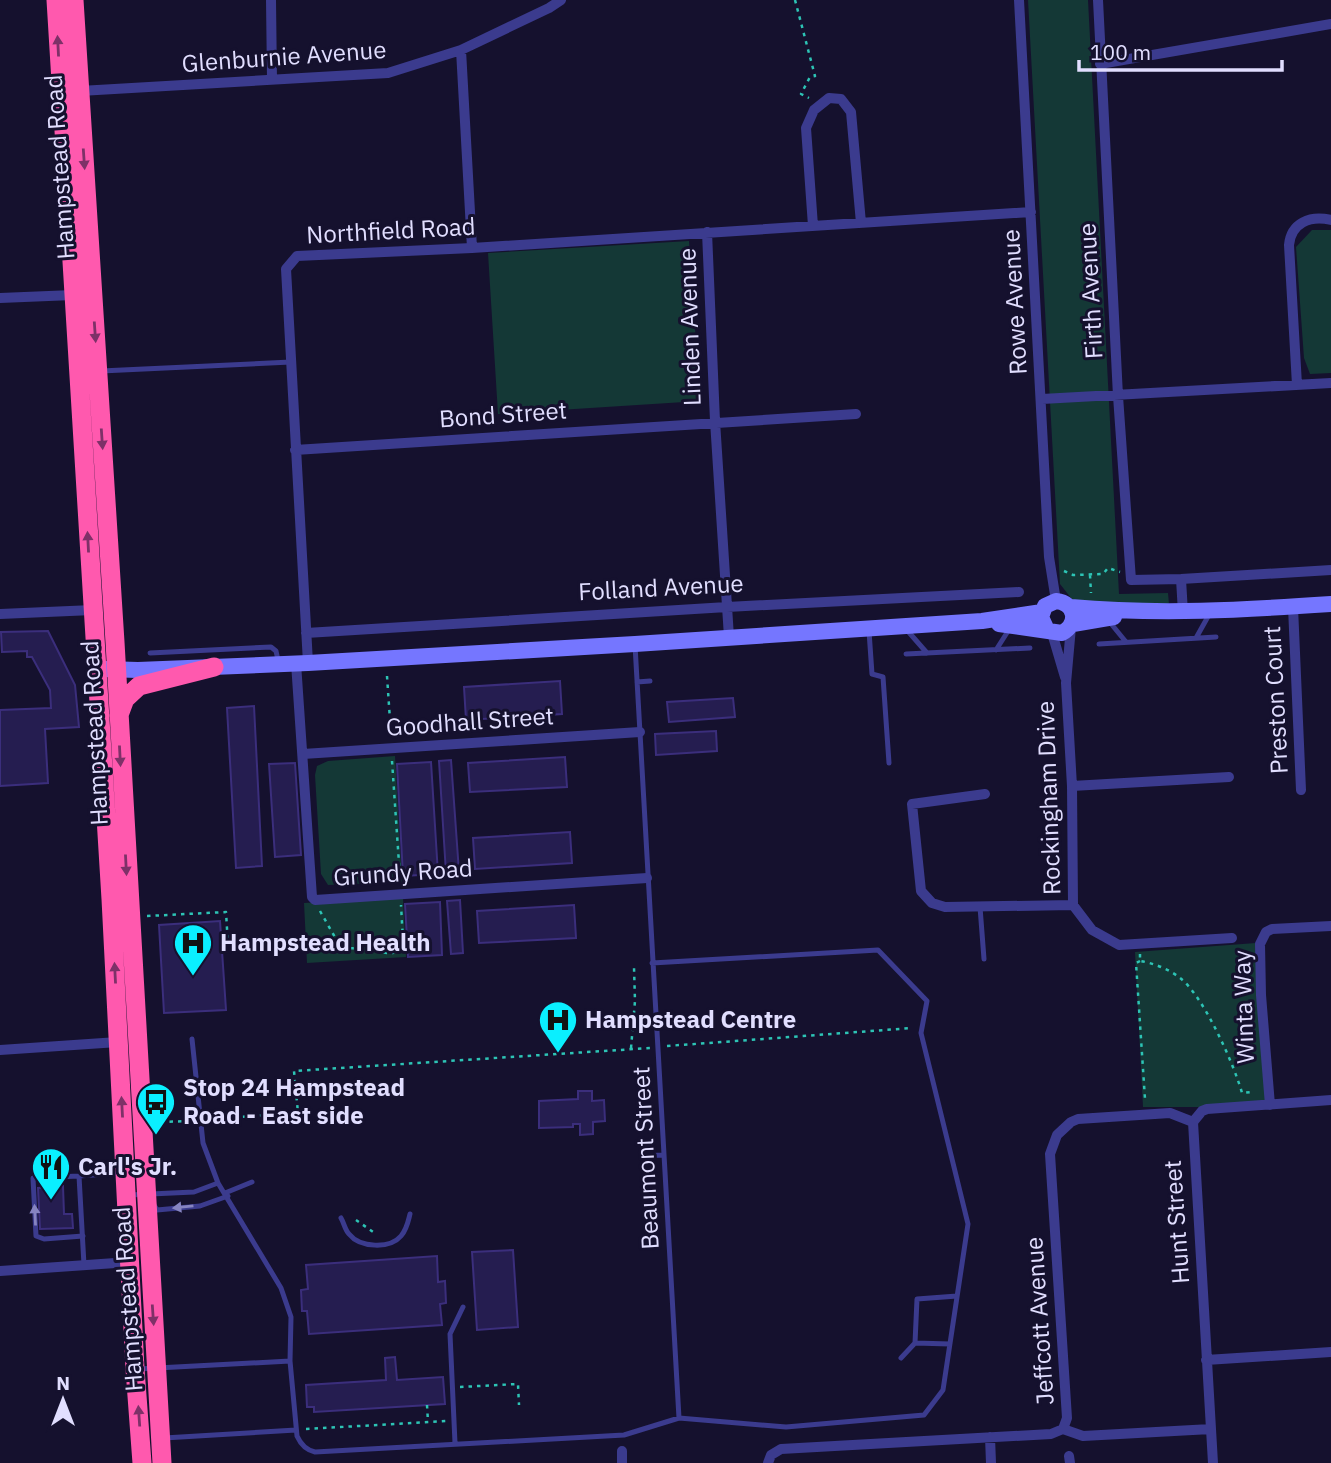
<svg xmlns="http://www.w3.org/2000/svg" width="1331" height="1463" font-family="'IBM Plex Sans',sans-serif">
  <rect width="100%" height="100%" fill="#15112e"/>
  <path fill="#143836" d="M1028,0H1088L1119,594L1168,593L1169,604L1078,607L1060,584Z
    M1312,230H1331V373L1310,374L1304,358L1296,247Z
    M689,241L700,401L498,414L488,253Z
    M395,756L402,882L328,885L321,874L315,775L317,766L328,761Z
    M403,898L406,957L307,963L304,903Z
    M1256,943L1269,1107H1143L1135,952Z"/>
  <path fill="#251d50" stroke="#3b2e7c" stroke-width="2" d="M48,631L75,685L79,727L45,729L48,783L0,786V710L51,708L50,690L32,657H27V651L2,652L1,632Z
    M560,681L562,714L466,720L464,687Z
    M733,698L735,717L669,722L667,702Z
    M254,706L262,866L236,868L227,708Z
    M716,731L717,751L656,755L655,734Z
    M565,757L567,787L470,792L468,763Z
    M451,760L459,872L446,873L439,761Z
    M431,762L438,874L403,876L397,764Z
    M295,763L301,855L275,857L269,764Z
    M570,832L572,863L475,869L473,838Z
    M460,900L463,953L451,954L447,901Z
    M440,902L442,955L408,957L405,904Z
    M574,905L576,938L479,943L477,911Z
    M220,921L226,1010L164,1013L159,925Z
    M578,1091H592V1101L604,1100L605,1121L593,1122V1134L580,1135V1124H573V1127L539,1128V1101L578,1099Z
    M63,1186L64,1214H72L73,1228L40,1229L38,1188Z
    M513,1250L518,1327L477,1330L472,1252Z
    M437,1256L438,1282L445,1281L446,1303L440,1304L442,1325L309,1334L307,1311H302L301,1290L308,1289L306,1265Z
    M395,1357L397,1380L443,1377L445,1404L314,1412V1407H307L306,1385L386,1380L385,1358Z"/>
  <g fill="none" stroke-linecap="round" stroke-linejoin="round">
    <path stroke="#2dc4b5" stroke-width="2.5" stroke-dasharray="3.5 5" stroke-linecap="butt" d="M795,0L815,76L810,77L801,94L809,98
      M1064,571L1073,575L1103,574L1108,568L1120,572
      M1090,575L1091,593
      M387,676L391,735
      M392,761L400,878
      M320,911L340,946C349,951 359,946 370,948C378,950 384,954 393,953L403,941L401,905
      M147,916L226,912L228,945
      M221,945L284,942
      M1140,954V961C1153,963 1169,969 1180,978C1203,995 1234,1064 1242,1093L1252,1092
      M1140,961L1136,963L1145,1099
      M667,1046L912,1028
      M631,1048L635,1001L634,967
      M209,1119L298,1113L294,1071L650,1048
      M161,1122L192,1121
      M356,1220L376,1234
      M460,1387L518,1384L519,1405
      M427,1405L428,1422
      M306,1429L447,1421"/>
    <path stroke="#3b3b8e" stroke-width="5" d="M101,371L291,362
      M1108,620L1126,642
      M906,629L927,653
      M869,631L872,674L883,677L889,763
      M1196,638L1210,613
      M1099,644L1216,637
      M635,645L679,1418
      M996,650L1010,628
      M150,653L271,647L276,651L278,660
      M906,654L1030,648
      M637,682L650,681
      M980,907L984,959
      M192,1039L203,1143L218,1183L281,1288L291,1317L290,1361L297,1436C301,1445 306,1450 315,1452L624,1435L679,1418L786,1427L924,1415L943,1390L968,1224L921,1033L927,1001L878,950L652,963
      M643,1156L663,1155
      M79,1176L33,1178L36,1236L44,1239L83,1236
      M225,1193L252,1182
      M129,1195L194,1192L218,1183
      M154,1205L157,1210L200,1206L228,1196
      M341,1218C344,1223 345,1230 349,1234C360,1248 390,1249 401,1236C407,1229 408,1222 410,1214
      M84,1265L79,1176L122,1173
      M950,1344L915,1343L917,1299L957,1296
      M901,1358L915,1343
      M138,1369L290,1361
      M164,1438L296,1430
      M455,1443L450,1334L463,1307"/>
    <path stroke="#3b3b8e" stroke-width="10" d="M271,0L272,80
      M1019,0L1049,557L1056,601
      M1098,0L1118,396L1131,580L1181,579L1331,570
      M461,50L472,248
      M1100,64L1331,24
      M80,91L388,73L461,50L549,8L561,0
      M813,226L806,128L814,110L829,98L841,99L851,112L861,223
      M707,232L715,421L729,637
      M0,298L73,295
      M1297,385L1289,245C1291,223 1310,215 1331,220
      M1042,399L1331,383
      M295,450L856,414
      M1181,579L1183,613
      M1293,607L1301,790
      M0,614L93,610
      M1071,627L1066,683L1072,786L1073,905L1092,930L1119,945L1232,938
      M306,633L727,607L1019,592
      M1052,633L1065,677
      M296,663L312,897L315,900L647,878
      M308,663L286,269L297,256L472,248L1031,212
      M303,754L640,732
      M1072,786L1229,777
      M985,794L912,804L921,891L932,903L945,907L1073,905
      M0,1050L118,1042
      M1270,1105L1261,995L1260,944L1266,932L1272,929L1331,926
      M0,1271L130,1262
      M1206,1360L1331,1352
      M1063,1429L1083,1436L1211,1429
      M990,1437L991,1463
      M622,1451V1463
      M1069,1456L1070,1463
      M768,1463L771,1455L781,1449L1051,1434L1063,1429L1067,1418L1050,1154L1057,1135L1071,1122L1078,1119L1170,1113L1193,1122
      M1213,1463L1193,1122L1202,1111L1207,1109L1331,1100"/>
    <path stroke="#7576ff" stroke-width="16" d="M1071,607C1159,615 1243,610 1331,604
      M999,624L1062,633C1079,624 1076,603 1056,601L1045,606L1041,617L1047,630
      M1073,624L1114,617
      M105,669L138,670L308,663L635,644L982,621L1042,612"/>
    <path stroke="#ff59ae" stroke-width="19" d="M56,0L111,899L135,1369L142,1463
      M74,0L115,642L162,1463
      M119,715L125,699L139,686L214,667"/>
  </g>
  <defs><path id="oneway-solid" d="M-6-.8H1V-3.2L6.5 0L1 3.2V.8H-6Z" transform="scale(1.75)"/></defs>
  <g fill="#7e3168">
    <use href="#oneway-solid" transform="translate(58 46) rotate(-93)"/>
    <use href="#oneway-solid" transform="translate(84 159) rotate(86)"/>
    <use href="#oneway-solid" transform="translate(95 332) rotate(86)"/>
    <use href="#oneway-solid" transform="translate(102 439) rotate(86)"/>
    <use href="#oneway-solid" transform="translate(88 542) rotate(-93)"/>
    <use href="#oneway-solid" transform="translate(120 756) rotate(87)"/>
    <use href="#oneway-solid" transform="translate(126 865) rotate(87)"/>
    <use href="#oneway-solid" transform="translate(115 973) rotate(-93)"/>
    <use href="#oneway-solid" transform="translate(122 1107) rotate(-93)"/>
    <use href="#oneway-solid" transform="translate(153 1315) rotate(86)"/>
    <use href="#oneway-solid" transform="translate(139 1416) rotate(-94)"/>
  </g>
  <g fill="#8684c1">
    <use href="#oneway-solid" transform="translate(183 1207) rotate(174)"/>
    <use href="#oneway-solid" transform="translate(35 1215) rotate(-93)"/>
  </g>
  <defs>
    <g id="hospital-pin" transform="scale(2.0125)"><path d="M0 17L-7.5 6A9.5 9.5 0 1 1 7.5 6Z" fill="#0aefff" stroke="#15112e"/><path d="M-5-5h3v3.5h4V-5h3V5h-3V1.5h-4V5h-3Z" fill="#111"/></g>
    <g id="bus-pin" transform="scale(2.0125)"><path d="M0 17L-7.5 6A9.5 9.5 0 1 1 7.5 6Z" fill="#0aefff" stroke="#15112e"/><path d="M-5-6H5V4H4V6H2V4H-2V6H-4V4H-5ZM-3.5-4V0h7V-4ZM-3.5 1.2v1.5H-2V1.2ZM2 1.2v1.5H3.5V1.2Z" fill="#111"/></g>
    <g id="restaurant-pin" transform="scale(2.0125)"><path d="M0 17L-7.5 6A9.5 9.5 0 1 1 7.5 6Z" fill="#0aefff" stroke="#15112e"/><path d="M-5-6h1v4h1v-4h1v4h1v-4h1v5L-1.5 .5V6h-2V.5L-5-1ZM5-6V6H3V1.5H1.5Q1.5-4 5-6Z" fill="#111"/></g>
  </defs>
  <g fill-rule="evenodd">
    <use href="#hospital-pin" x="193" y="943"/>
    <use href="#hospital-pin" x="558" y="1020"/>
    <use href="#bus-pin" x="156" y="1102"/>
    <use href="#restaurant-pin" x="51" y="1167"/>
  </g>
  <g text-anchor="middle" stroke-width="6" stroke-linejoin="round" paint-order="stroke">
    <g font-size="24" fill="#e1deff" stroke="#15112e">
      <text transform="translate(284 57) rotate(-4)" y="8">Glenburnie Avenue</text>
      <text transform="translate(60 167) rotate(-94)" y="8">Hampstead Road</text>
      <text transform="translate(391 231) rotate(-3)" y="8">Northfield Road</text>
      <text transform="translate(1091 291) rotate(-93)" y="8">Firth Avenue</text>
      <text transform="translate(1015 302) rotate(-93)" y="8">Rowe Avenue</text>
      <text transform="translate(690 327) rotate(-92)" y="8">Linden Avenue</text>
      <text transform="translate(503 415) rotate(-4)" y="8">Bond Street</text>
      <text transform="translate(661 588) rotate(-3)" y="8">Folland Avenue</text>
      <text transform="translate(1276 700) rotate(-93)" y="8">Preston Court</text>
      <text transform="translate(470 722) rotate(-4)" y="8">Goodhall Street</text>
      <text transform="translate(95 733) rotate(-93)" y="8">Hampstead Road</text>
      <text transform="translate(1049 798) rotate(-92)" y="8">Rockingham Drive</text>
      <text transform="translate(403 873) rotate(-4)" y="8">Grundy Road</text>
      <text transform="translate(1244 1007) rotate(-92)" y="8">Winta Way</text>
      <text transform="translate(646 1158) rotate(-93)" y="8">Beaumont Street</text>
      <text transform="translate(1177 1222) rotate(-94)" y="8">Hunt Street</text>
      <text transform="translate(128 1299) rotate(-94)" y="8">Hampstead Road</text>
      <text transform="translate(1040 1321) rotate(-94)" y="8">Jeffcott Avenue</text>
    </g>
    <g font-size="24" font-weight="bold" fill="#e1deff" stroke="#15112e" text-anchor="start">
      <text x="220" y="951">Hampstead Health</text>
      <text x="585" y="1028">Hampstead Centre</text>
      <text x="183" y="1096">Stop 24 Hampstead<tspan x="183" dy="28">Road - East side</tspan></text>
      <text x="78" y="1175">Carl's Jr.</text>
    </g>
  </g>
  <g transform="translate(63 1400)" stroke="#15112e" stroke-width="5" paint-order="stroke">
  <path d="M0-5L12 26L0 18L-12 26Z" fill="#e1deff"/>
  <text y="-10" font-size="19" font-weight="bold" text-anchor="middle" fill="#e1deff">N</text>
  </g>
  <path d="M1079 60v10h203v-10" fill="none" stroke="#e1deff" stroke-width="3.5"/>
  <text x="1090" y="60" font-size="21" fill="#e1deff" stroke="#15112e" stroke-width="5" paint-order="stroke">100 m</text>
</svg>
